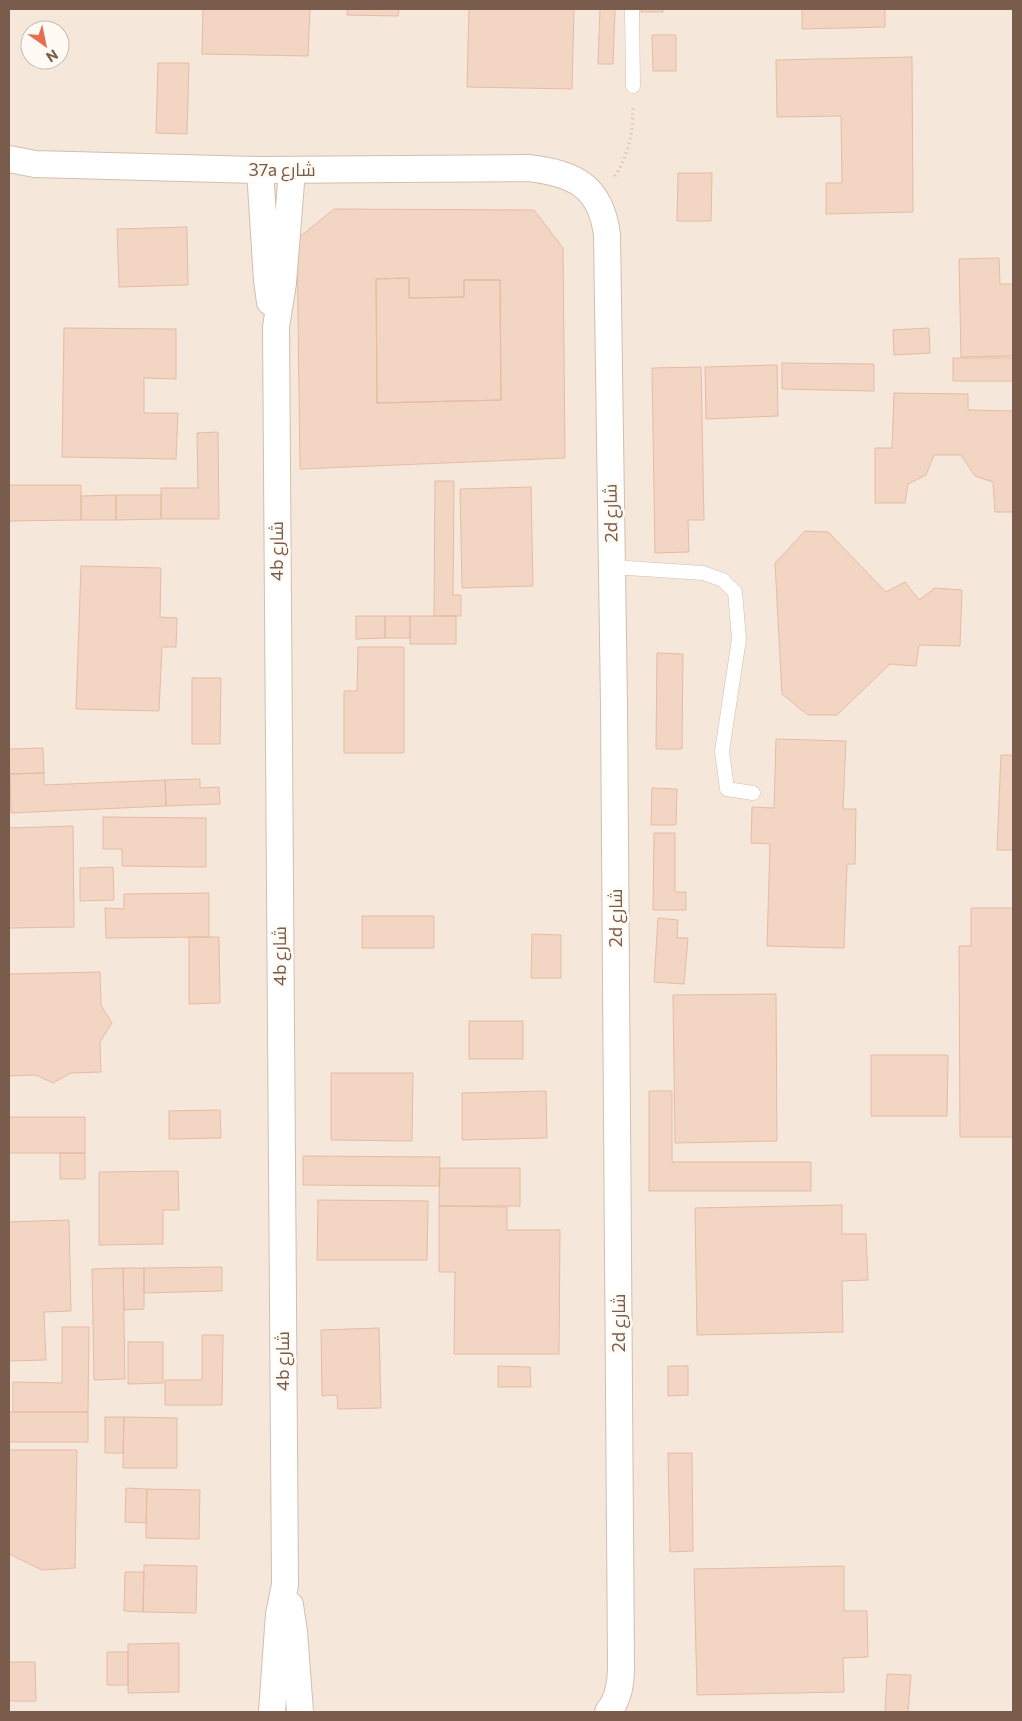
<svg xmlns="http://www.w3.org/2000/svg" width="1022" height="1721" font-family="Commissioner,Cairo,sans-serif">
  <rect width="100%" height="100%" fill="#fdf6ec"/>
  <path fill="#f5e8da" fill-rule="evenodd" d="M9,9H1013V1712H9ZM30,30H60V60H30Z"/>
  <path fill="#f3d5c3" stroke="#e6bba3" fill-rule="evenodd" d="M203,9H310L308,56L202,54Z
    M348,9H399L398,16L347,15Z
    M469,9H574L572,89L467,87Z
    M600,9H615L613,64H598Z
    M641,9H663V12H641Z
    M802,9H885V27L802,29Z
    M652,35H676V71H653Z
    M912,57L913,212L826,214V183H842L841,116L777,117L776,60Z
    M158,63H189L187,134L156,133Z
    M678,173H712L711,221H677Z
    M334,209L534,210L563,248L565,458L300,469L297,239ZM409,278V298L464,297V280H500L501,400L377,403L376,279Z
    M187,227L188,285L119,287L117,229Z
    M999,258L1000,284H1013V356L961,357L959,259Z
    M409,278V298L464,297V280H500L501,400L377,403L376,279Z
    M64,328L176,329V379L144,378V413H178L176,459L62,457Z
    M929,328L930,353L894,355L893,330Z
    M953,358H1013V381H953Z
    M782,363L874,364V391L782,389Z
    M777,365L778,416L706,419L705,367Z
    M701,367L704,520H688L689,552L655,553L652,368Z
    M894,393L968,394V410L1013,411V512H995L993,482L975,476L961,455H934L926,475L908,484L905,503H875V448H892Z
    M218,432L219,519H161V488H198L197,433Z
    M435,481H454L453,595H461V616H434Z
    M9,485H81V520L9,521Z
    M531,487L533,586L462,588L460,489Z
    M116,495H161V519L116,520Z
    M116,495V520H81V496Z
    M805,531L828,532L886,592L905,582L919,600L935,588L962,590L960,646L919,645L916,666L890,664L837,715H808L782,694L775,563Z
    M81,566L161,568L160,617L177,618L176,647H162L159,711L76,709Z
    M356,616H385V638L356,639Z
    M385,616H410V638H385Z
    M410,616H456V644H410Z
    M358,647H404V753H344V691H357Z
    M657,653L683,654L682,749H656Z
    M192,678H221L220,744H192Z
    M776,739L846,741L843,809H856L855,864H847L844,948L767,946L770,844L751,843L752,807L774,808Z
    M43,748L44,773L10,774L9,749Z
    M1001,755H1013V850H997Z
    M44,773V785L165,780L166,806L11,813L10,774Z
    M200,779V788L219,787L220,804L166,806L165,780Z
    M652,788L677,789L676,825H651Z
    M103,817L206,818V867L122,866V849H103Z
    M73,826L74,927L9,928V828Z
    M654,833H675V892H686V910H653Z
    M113,867L114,900L80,901V868Z
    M209,893V937L106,938L105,908L124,909V894Z
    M971,908H1013V1137H960L959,946H971Z
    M362,916H434V948H362Z
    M658,918L678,920L677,938H688L684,984L654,982Z
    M532,934L561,935V978H531Z
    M189,937H219L220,1003L189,1004Z
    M100,972L101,1005L112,1023L100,1042L101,1072L71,1073L53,1083L36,1075L9,1076V974Z
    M776,994L777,1141L675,1143L673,995Z
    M469,1021H523V1059H469Z
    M871,1055H948L947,1116H871Z
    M331,1073H413L412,1141L331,1140Z
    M546,1091L547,1138L462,1140V1093Z
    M649,1091H672V1162H811V1191H649Z
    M220,1110L221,1138L169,1139V1111Z
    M9,1117H85V1153H9Z
    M60,1153H85V1179H60Z
    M303,1156L440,1157L439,1186L303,1185Z
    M440,1168H520V1206H439Z
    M178,1171L179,1210H163V1244L99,1245V1172Z
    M318,1200L428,1201L427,1260H317Z
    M842,1205V1234H866L868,1280L842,1281L843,1332L697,1335L695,1208Z
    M439,1206L507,1207V1230H560L559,1354H454L455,1272H439Z
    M69,1220L71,1311L44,1312L46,1360L9,1361V1222Z
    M222,1267V1291L144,1293V1268Z
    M123,1268H144V1309L124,1310Z
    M123,1268L125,1379L94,1380L92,1269Z
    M62,1327H89L88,1412H13V1382L62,1383Z
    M379,1328L381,1408L338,1409L337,1395L322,1396L321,1330Z
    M202,1335H223L222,1405H165V1380H202Z
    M128,1342H163V1383L128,1384Z
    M498,1366L530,1367L531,1387H498Z
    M668,1366H688V1395L668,1396Z
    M9,1412H88V1442H9Z
    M105,1417H124L123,1453H105Z
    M124,1417L177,1418V1468H123Z
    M9,1450H77L75,1568L42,1570L9,1554Z
    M668,1453H692L693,1551L670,1552Z
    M126,1488L147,1489L146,1523L125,1522Z
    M147,1489L200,1490L199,1539L146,1538Z
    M144,1565L197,1566L196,1613L143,1612Z
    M844,1566V1611H867L868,1657L843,1658L844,1692L697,1695L694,1569Z
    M125,1572H144L143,1612L124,1611Z
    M179,1643V1692L128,1693V1644Z
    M107,1652H128V1685H107Z
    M9,1662H35L36,1701H9Z
    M887,1674L911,1675L908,1712H885Z"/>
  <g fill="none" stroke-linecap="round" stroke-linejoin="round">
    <g stroke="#d1beb0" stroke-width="15">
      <path id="service" d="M632,9L633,86
        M612,567L703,573L723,580L735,592L739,639L722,751L727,789L753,793"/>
    </g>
    <g stroke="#d1beb0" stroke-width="28">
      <path id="minor" d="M9,159L35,164L260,170L528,168C574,173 601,186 607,235L614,704L621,1666C621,1683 619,1699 608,1712
        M260,170L267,280L270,302
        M290,1605L294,1632L300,1712
        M272,1712L279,1614L285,1585L276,327L283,283L292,170"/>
    </g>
    <path stroke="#d9b8a5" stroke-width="3" stroke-dasharray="1 4" stroke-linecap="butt" d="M615,176C629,154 633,132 633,106"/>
    <use href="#service" stroke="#fff" stroke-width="14"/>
    <use href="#minor" stroke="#fff" stroke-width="26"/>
  </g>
  <g text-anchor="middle" stroke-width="5" stroke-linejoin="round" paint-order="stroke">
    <g font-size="18" fill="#7a5c4d" stroke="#fffaf3">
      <text x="282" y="176">37a شارع</text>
      <text transform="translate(611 513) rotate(-91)" y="6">2d شارع</text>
      <text transform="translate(277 551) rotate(-90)" y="6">4b شارع</text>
      <text transform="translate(616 918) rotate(-90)" y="6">2d شارع</text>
      <text transform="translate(280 956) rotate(-90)" y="6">4b شارع</text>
      <text transform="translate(619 1323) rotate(-90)" y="6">2d شارع</text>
      <text transform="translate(283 1361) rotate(-90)" y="6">4b شارع</text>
    </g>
  </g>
  <rect width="1022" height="1721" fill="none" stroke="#7a5c4d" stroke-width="20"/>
  <g transform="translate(45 45) rotate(147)"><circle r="24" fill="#fffaf3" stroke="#cabbb1"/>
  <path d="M0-4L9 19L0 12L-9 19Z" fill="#e76f51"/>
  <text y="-8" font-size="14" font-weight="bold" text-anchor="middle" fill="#7a5c4d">N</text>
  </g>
</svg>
